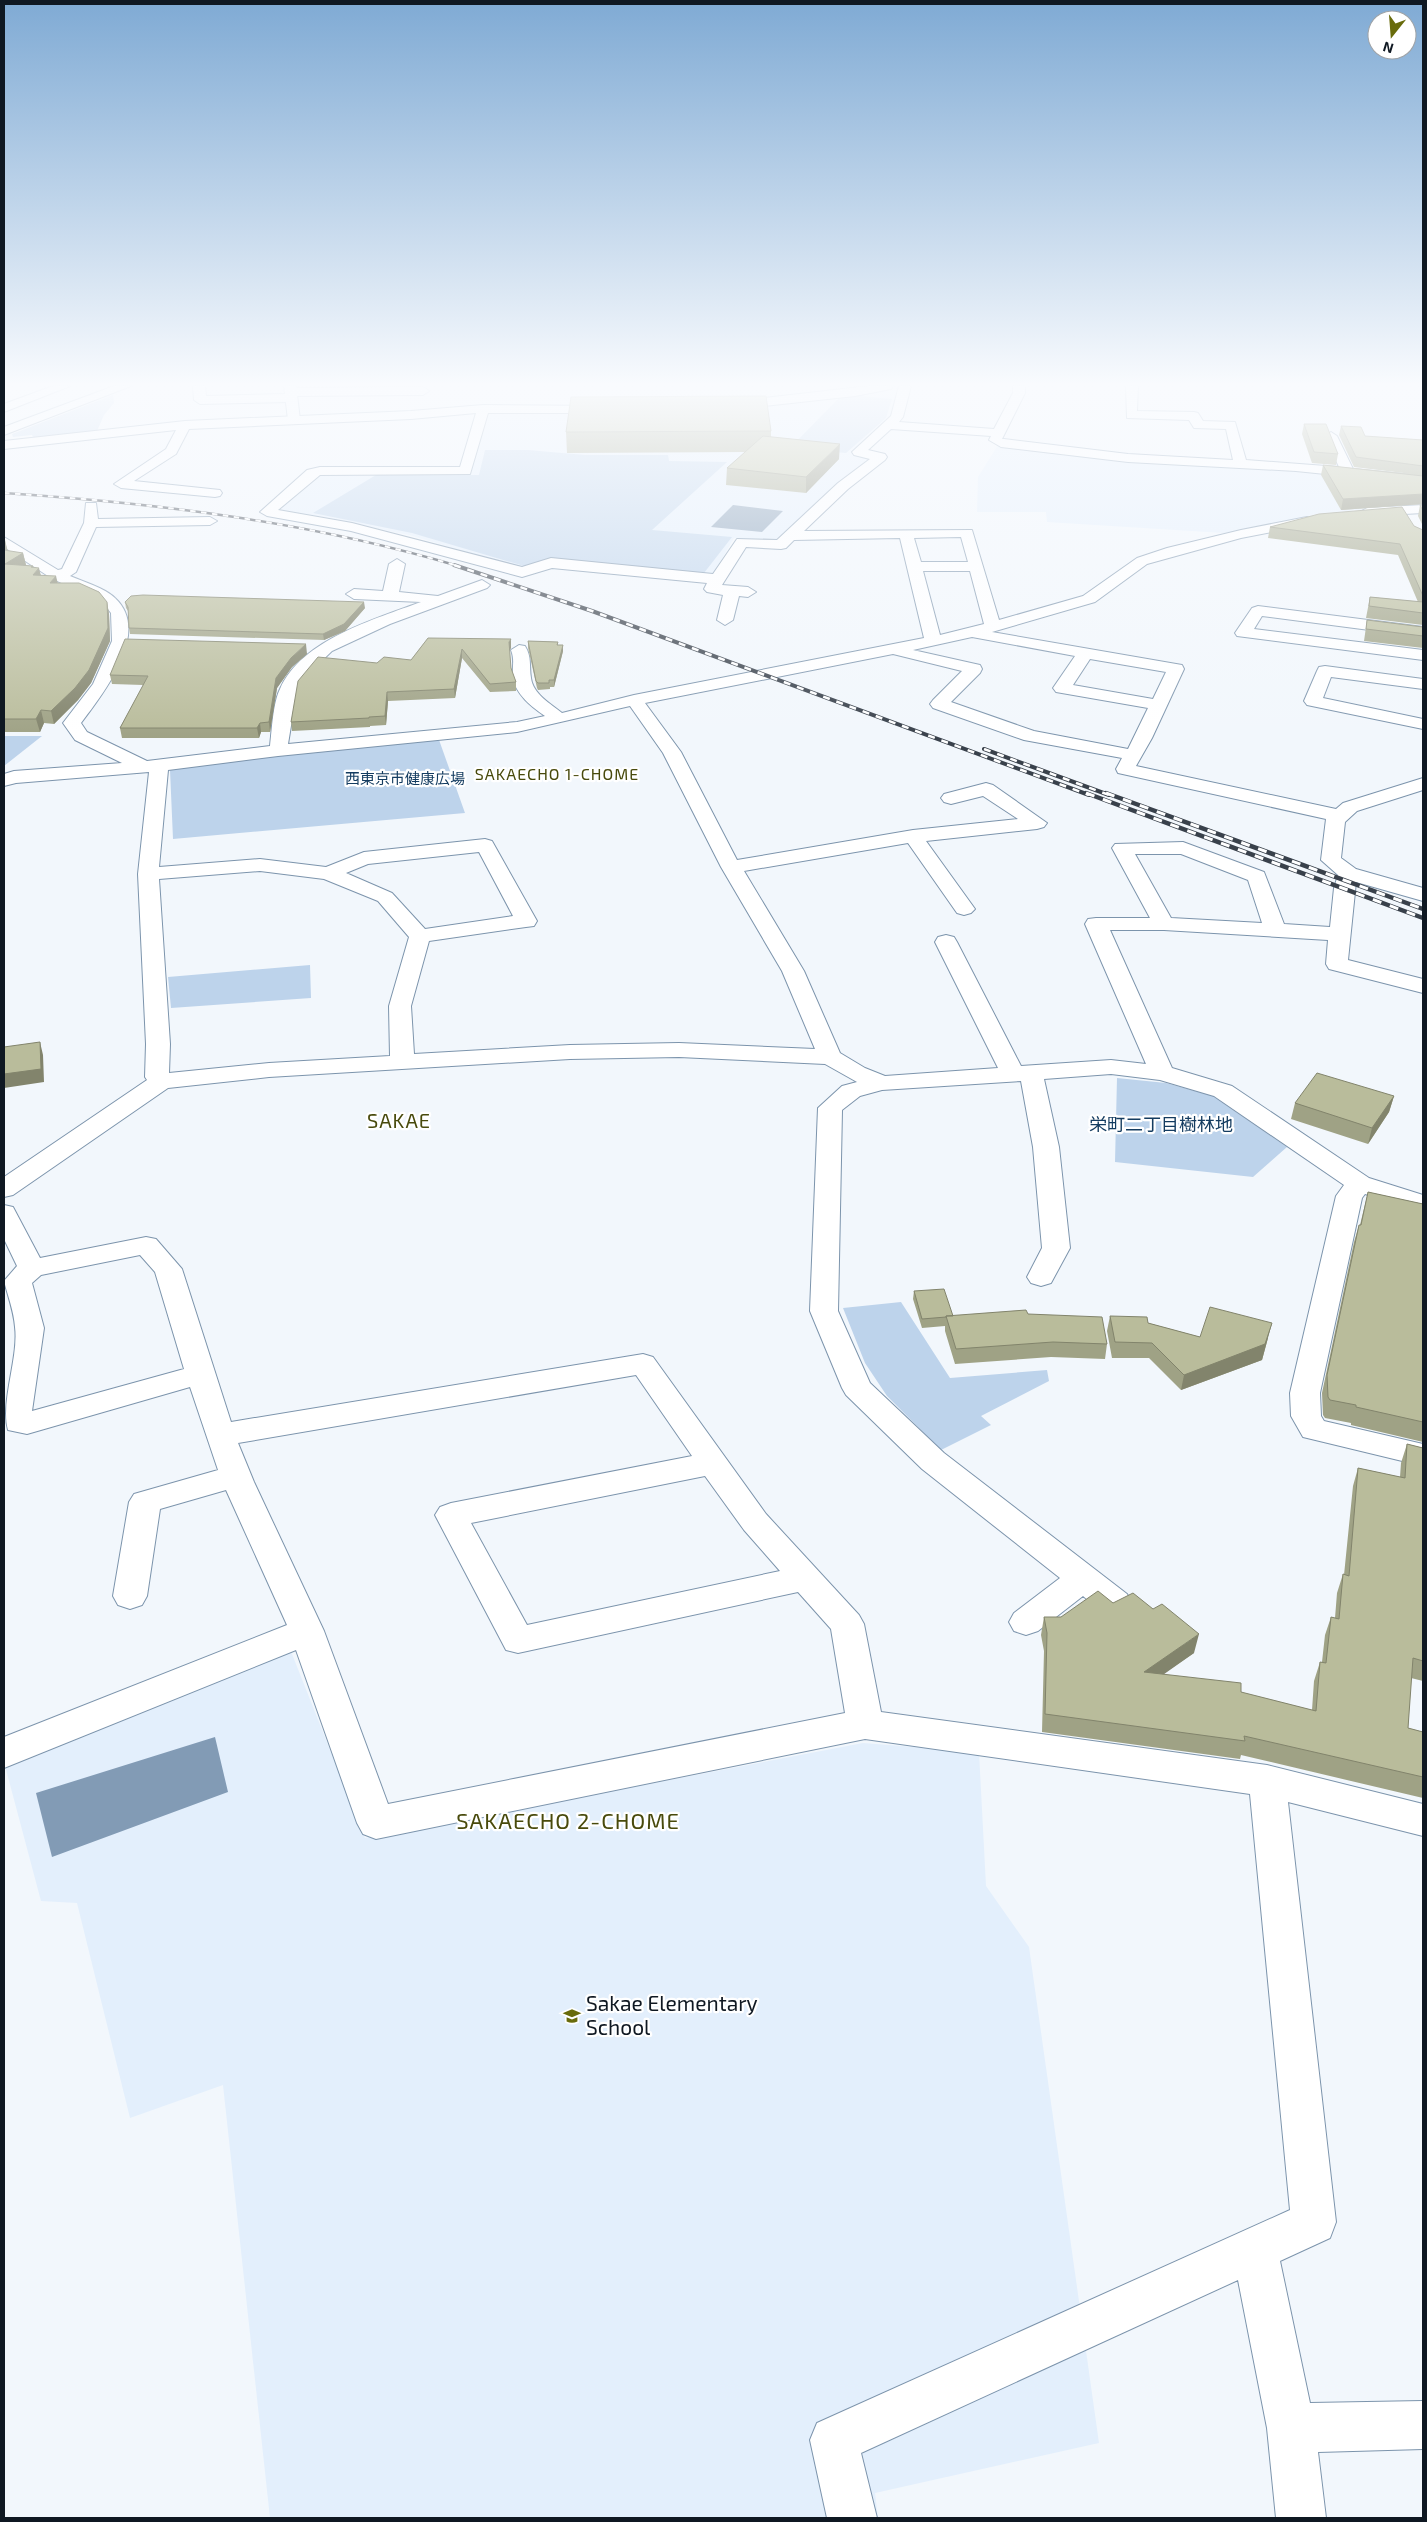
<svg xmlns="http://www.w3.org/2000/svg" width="1427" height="2522" font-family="'Exo 2','Noto Sans JP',sans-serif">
  <rect width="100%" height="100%" fill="#f2f7fc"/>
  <path fill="#e3effc" d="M898,386H904L890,418L852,453L868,459L783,534L778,542L734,538L712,576L550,561L525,569L409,535L277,509L315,475L470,473L490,412L859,394Z
    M998,445L1352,476L1380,509L1355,510L1224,533L1047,522L1046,512H977L978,477Z
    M290,1649L365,1838L863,1743L979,1752L986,1886L1029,1947L1099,2443L875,2493L878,2518H270L223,2085L130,2118L77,1903L41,1901L4,1762Z"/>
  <path fill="#bdd3eb" d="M113,395L114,403L104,415L97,431L34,439L32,435L13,437L12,434Z
    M849,395L892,399L886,418L846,453L790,448L840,397Z
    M485,450H528L585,455H668L669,461L727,462L652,530L732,537L704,573L551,558L524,566L412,533L313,513L376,475H479Z
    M4,736H42L4,766Z
    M438,737L465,813L173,839L170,770L285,754Z
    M310,965L311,998L171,1008L168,977Z
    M1117,1078L1166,1083L1213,1096L1287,1147L1253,1177L1115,1162Z
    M901,1302L950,1378L1047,1370L1049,1381L981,1416L991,1425L941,1450L887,1396L865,1363L843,1308Z"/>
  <path fill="#829bb5" d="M733,505L783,511L762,532L711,527Z
    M215,1737L228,1792L52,1857L36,1793Z"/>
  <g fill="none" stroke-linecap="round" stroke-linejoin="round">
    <g stroke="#7c94ac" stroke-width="2">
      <path id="street" d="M193,386H205L206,396L286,394V389L290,388L423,387L429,391L423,395L294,396V401L290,402L200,404L194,400Z
        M869,386H893L891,389L855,396L729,410L723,406L729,402Z
        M899,386H911L903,417L899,422L994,429L1013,393V386H1025V393L1002,439H1004L1128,454L1233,460L1226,429L1194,428L1189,420L1127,418L1126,386H1138L1137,411L1194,412L1198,413L1203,421L1235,422L1246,460L1339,467L1325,436L1331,432L1337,436L1353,469L1423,476V484L1296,471L1128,462L1001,447L989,440L991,436L891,429L868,450L885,454L887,457L885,460L848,489L804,531L972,530L999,620L1083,596L1137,558L1167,548L1241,530L1307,517L1312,518L1314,521L1312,524L1241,538L1147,564L1095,602L992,632L1182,665L1184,669L1152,738L1136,766L1336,809L1343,803L1423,778V790L1357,811L1345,822L1341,858L1356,869L1423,888V901L1356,882L1348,960L1423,979V993L1329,969L1326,964L1328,940L1164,930H1110L1172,1068L1232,1086L1369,1178L1423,1195V1211L1365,1194L1362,1198L1320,1393L1321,1416L1324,1421L1423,1444V1466L1303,1437L1291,1416L1290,1393L1336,1196L1344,1185L1214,1096L1160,1080L1111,1074L1044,1079L1059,1147L1070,1248L1051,1283L1041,1286L1031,1283L1027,1277L1042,1248L1033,1147L1021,1081L882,1090L860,1096L842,1110L838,1311L870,1383L944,1453L1127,1594L1132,1603L1127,1612C1106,1619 1099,1609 1083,1596L1038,1631L1026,1635L1014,1631L1009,1622L1014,1613L1060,1578L922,1469L846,1395L842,1388L810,1311L818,1108L842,1086L857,1082L825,1064L679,1057L570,1059L269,1077L168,1088L13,1195L4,1197V1177L147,1080L145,1077L146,1044L138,874L149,772L16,783L4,786V774L14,771L122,763L75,740L63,723L93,684L112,641L111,613L103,603L51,578L4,547V537L58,570L62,569L84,523L86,503H96L98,519L210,517L217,521L210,525L96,527L76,572L70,576C84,582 105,588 115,598C152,632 103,694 81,723L87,732L147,761L270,746C272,729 273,703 280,689C301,640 375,619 421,602L354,599L346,594L354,589L383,591L389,564L397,559L405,564L399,592L438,596L482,580L490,585L487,588L390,624L332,651L306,676L297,689L288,744L517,722L545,716C532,707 515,694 513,677C512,667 515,660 511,650L519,645L525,646C532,657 529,666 531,678C533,694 551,704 562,713L634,695L924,638L900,538L794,540L786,548L781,549L746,547L722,585L748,587L756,592L748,597L739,596L733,620L725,625L717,620L723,595L707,592L704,589L707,583L552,568L522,577L351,531L267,516L260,512L307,470L320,467H460L476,413L411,419L189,429L176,454L134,481L220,490L222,493L220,496L215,497L121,488L114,484L166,449L176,430L4,449V441L185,421L411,411L483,405L606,406L612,410L610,413H488L470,474L320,475L278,510L352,523L522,567L551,558L713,574L737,539L777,540L838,483L870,459L854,455L852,452L891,416ZM961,537L968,562H921L914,538ZM923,571H970L984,624L940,635ZM972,637L1075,656L1053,688L1056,692L1148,708L1128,749L1034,731L951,702L980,673L982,669L980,665L913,650ZM893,654L962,671L933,700L930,704L933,708L1024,740L1122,758L1116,769L1118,773L1326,819L1321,860L1338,875L1334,888L1330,927L1284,924L1264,872L1183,842L1115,844L1112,848L1150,918H1096L1088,919L1085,924L1146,1064L1111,1060L1021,1066L957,942L954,937L946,935L938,937L935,942L998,1068L885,1076L865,1068L840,1053L804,971L744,871L908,843L957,913L964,915L971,913L975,909L926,841L1037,829L1044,827L1047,823L993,785L986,783L944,794L941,798L944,802L951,804L983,796L1018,819L913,830L737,860L681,752L645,703ZM1090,659L1166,672L1153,699L1073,685ZM630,706L663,753L721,867L782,971L815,1049L679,1043L570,1045L414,1054L411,1006L429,941L526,927L534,926L537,921L492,841L485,839L364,852L326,867L260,859L159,867L168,770L278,756L517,732ZM479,852L513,916L425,929L392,893L346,873L368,864ZM1135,854H1181L1248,880L1262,923L1171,918ZM260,871L324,879L378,901L409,937L389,1006L390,1056L269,1063L169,1073L170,1044L159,879Z
        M1423,505V513L1367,516L1360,512L1367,508Z
        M1258,606L1423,627V637L1262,616L1254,629L1423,650V660L1237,636L1235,633L1252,608Z
        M1325,666L1423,679V689L1331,677L1323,698L1423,719V729L1307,705L1304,701L1317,671L1319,667Z
        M4,1205L13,1207L40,1258L146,1237L156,1239L182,1269L231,1422L643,1354L653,1357L766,1514L859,1615L864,1624L881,1712L1267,1765L1423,1804V1836L1288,1802L1336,2222L1330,2238L1280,2261L1310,2403L1423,2401V2449L1318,2452L1326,2518H1276L1267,2428L1238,2280L861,2453L877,2518H827L810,2440L817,2423L1290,2210L1250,1794L865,1739L376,1839L363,1834L357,1823L296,1650L4,1768V1737L287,1625L226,1490L160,1509L147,1596L142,1605L130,1609L118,1605L113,1596L129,1502L134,1494L218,1470L190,1387L27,1434L8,1430C0,1402 19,1357 15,1327C14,1312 8,1296 4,1281L17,1266L4,1239ZM140,1255L155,1272L184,1369L32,1411L44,1328L32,1283L41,1275ZM636,1375L692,1456L451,1503L440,1507L435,1515L506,1650L518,1653L798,1592L831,1629L845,1713L388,1804L324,1631L254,1482L238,1443ZM705,1476L744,1530L780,1571L527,1625L471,1523Z"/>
    </g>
    <g stroke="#7c94ac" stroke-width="2">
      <path id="secondary" d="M53,386H70L4,412V404Z
        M114,386H131L4,435V427Z
        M284,386H296L300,420L298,423L294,424L288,420Z"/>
    </g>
    <use href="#street" fill="#fff" fill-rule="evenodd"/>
    <use href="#secondary" fill="#fff" fill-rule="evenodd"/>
    <g stroke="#39414b" stroke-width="2.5">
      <path id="rail-far2" d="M4,493C157,503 310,522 458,566"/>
    </g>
    <g stroke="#39414b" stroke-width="4">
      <path id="rail-far1" d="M454,565L592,611L1089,795
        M984,749L1109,795"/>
    </g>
    <g stroke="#39414b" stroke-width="4.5">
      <path id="rail" d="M1086,793L1423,918
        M1106,793L1423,909"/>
    </g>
    <use href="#rail-far2" stroke="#fff" stroke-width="2" stroke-dasharray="5.5" stroke-linecap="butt"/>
    <use href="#rail-far1" stroke="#fff" stroke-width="2.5" stroke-dasharray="7" stroke-linecap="butt"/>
    <use href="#rail" stroke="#fff" stroke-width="3" stroke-dasharray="9" stroke-linecap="butt"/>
  </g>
  <path fill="#9fa285" d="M1304,424L1338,454L1336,465L1312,463L1302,434Z
    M1341,426L1365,436L1423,440V504L1341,510L1321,475L1323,465L1412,474L1354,467L1339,435Z
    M771,431V437L839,459L806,493L726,485L727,468L746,452L567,453L566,432Z
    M1420,505H1423V526L1418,516Z
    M1414,526L1423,530V625L1366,618L1370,597L1418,602L1398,555L1268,538L1270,527Z
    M4,539L5,540L7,551L23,553L26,565H25L34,567L41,575L58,583L107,602L109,614L110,641L91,683L78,700L54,724L44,723L40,732H4Z
    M125,602L365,608L345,631L324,640L130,634L129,628L128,611L126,608Z
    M1367,620L1423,627V648L1364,641Z
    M428,638L511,648L509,651L511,668L516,682V691L490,692L462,658L455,698L388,701L386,725L370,726V727L292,731L291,722L377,663L411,660Z
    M528,641L558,642V645L563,651L554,687H550V689L538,690L537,688L528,648Z
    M307,654L292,667L277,688L270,732H261L259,738H122L120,728L143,685L112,684L110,675Z
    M1394,1096L1389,1112L1368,1144L1291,1119L1295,1103Z
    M1368,1192L1423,1204V1442L1351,1425V1423L1325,1418L1323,1415L1322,1393L1354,1242L1359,1225H1360Z
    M914,1291L953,1316L1028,1314L1107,1344L1105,1359L1051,1357L955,1364L945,1331V1326L922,1328L913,1299Z
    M1110,1316L1148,1323L1200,1337L1268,1338L1262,1360L1181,1390L1149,1358H1112L1107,1331Z
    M1407,1444L1423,1448V1681L1411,1678L1408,1728L1423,1732V1798L1241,1755L1240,1759L1042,1732L1044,1651L1041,1635L1044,1617H1061L1113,1603L1194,1653L1163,1674L1312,1710L1314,1681L1320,1662H1322L1325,1635L1331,1617L1335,1618L1337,1593L1343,1574L1344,1575L1353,1486L1358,1468L1400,1477L1401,1463Z"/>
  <path fill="#82846c" d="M840,444L839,459L806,493V477Z
    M1423,494V504L1341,510L1343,499Z
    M5,540L8,552L4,558V541Z
    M23,553L26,565L7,576L5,564Z
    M33,566L35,573L39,568L42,580L35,587L31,567Z
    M56,576L59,588L50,583Z
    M107,602L109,614L110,641L91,683L78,700L54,724L51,711Z
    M364,602L365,608L345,631L324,640L323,634Z
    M511,639V648L509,651V642Z
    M306,644L307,654L292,667L277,688L270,732L269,722L276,678L291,658Z
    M563,645V651L554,687V680Z
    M462,649V658L455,698L454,689Z
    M387,692L388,701L386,725L385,716Z
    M41,710L44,723L40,732L36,719Z
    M260,723L261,732L259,738L257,728Z
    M40,1042L43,1055L44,1082L4,1088V1074Z
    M1394,1096L1389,1112L1368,1144L1372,1128Z
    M1272,1323L1262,1360L1181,1390L1184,1375Z
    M1199,1634L1194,1653L1140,1691L1144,1672Z"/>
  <path fill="#b9bc9b" stroke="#82846c" d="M766,396L771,431L566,432L571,397Z
    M1304,424H1326L1338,454L1314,452Z
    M1341,426L1361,427L1365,436L1423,440V466L1356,457Z
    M763,436L840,444L806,477L727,468Z
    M1323,465L1423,476V494L1343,499Z
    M1420,505H1423V511Z
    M1402,507L1414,526L1423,530V596L1400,544L1270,527L1319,514Z
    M4,550L23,553L5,564L33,566L31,567L39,568L33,575L56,576L50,583H79L99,592L107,602L108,628L89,670L75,688L51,711L41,710L36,719H4Z
    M143,595L364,602L344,624L323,634L129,628L128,607L125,602L131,596Z
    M1370,597L1423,602V613L1369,606Z
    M1367,620L1423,627V636L1366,629Z
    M428,638L511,639L509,642L511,668L516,682L490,684L462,649L454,689L387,692L385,716L369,717V718L291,722L298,681L318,657L377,663L384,657L411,660Z
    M125,639L306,644L291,658L276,678L269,722L260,723L257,728H120L148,676L110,675Z
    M528,641L558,642L557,645H563L554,680H549V683H538L536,681Z
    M40,1042L41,1069L4,1074V1047Z
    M1317,1073L1394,1096L1372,1128L1295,1103Z
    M1368,1192L1423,1204V1422L1356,1407V1405L1330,1400L1328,1397L1327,1375L1359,1225H1361Z
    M944,1289L953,1316H946V1317L922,1319L914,1291Z
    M1210,1307L1272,1323L1265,1344L1184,1375L1152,1343L1115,1342L1110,1316L1147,1317L1148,1323L1200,1337Z
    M1026,1310L1028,1314L1102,1317L1107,1344L1053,1342L956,1349L946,1316Z
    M1407,1444L1423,1448V1661L1413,1658L1408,1728L1423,1732V1777L1244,1736L1245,1741L1045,1714L1047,1633L1044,1617H1061L1098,1591L1113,1603L1133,1593L1153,1609L1162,1604L1199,1634L1144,1672L1241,1683V1692L1316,1711L1320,1662L1326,1663L1331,1617L1339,1619L1343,1574L1349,1576L1358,1468L1405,1478Z"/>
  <linearGradient id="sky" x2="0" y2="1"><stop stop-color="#7faad4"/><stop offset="0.52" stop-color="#f9fbfe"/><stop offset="1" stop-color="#f9fbfe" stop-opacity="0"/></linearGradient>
  <rect width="1427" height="739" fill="url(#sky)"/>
  <defs>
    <g id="school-bare" transform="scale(1.35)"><path d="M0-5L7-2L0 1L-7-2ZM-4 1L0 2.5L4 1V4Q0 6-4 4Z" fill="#686b0b" stroke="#fff" stroke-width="2.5" paint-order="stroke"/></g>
  </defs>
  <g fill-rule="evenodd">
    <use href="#school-bare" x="572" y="2016"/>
  </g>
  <g text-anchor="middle" stroke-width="4.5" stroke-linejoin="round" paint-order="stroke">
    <g font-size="15" fill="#143c60" stroke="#fff">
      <text x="405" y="784">西東京市健康広場</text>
    </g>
    <g font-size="16" letter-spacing="1" fill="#484a0c" stroke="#fff">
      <text x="557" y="780">SAKAECHO 1-CHOME</text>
    </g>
    <g font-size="18" fill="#143c60" stroke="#fff">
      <text x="1161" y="1131">栄町二丁目樹林地</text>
    </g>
    <g font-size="20" letter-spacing="1" fill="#484a0c" stroke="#fff">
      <text x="399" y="1128">SAKAE</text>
    </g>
    <g font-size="21" fill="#0f1822" stroke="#fff" text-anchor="start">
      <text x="586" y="2011">Sakae Elementary<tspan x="586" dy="24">School</tspan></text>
    </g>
    <g font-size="22" letter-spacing="1" fill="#484a0c" stroke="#fff">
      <text x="568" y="1829">SAKAECHO 2-CHOME</text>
    </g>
  </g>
  <rect width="1427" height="2522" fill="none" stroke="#0f1822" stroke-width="10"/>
  <g transform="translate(1392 35) rotate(197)"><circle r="24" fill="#ffffff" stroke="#9fa3a7"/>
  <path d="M0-4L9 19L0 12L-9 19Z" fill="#686b0b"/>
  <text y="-8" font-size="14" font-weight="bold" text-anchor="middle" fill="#0f1822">N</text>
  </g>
</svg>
